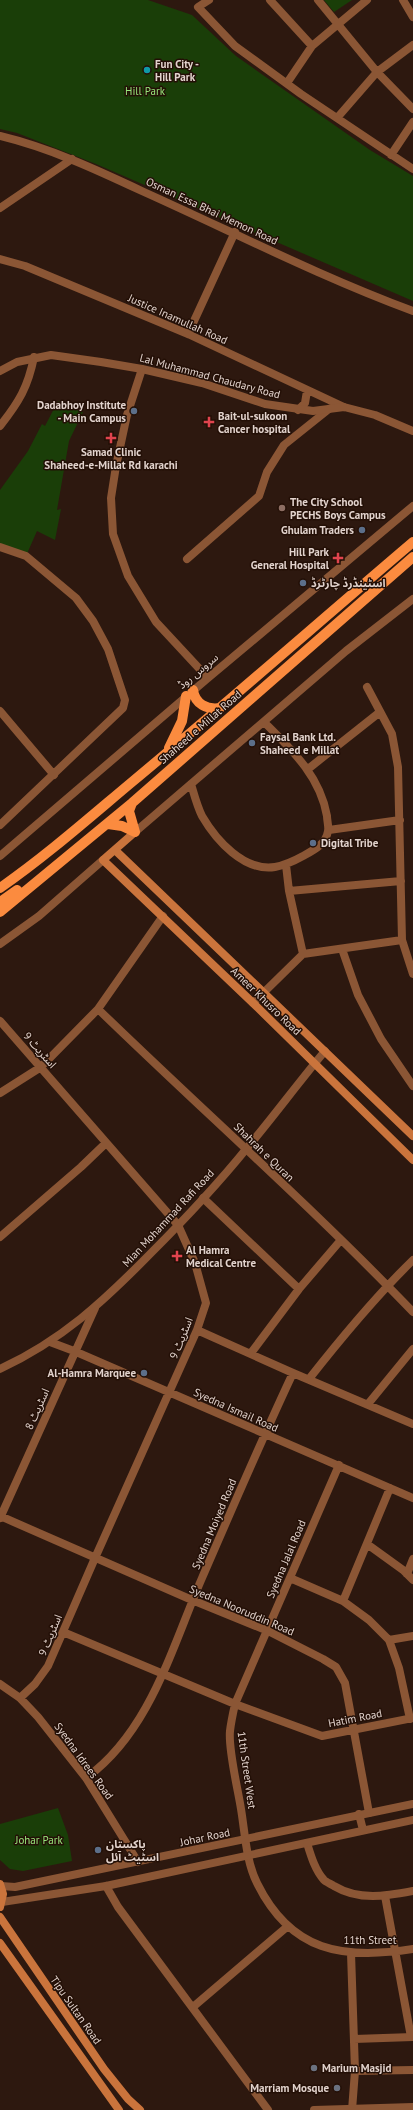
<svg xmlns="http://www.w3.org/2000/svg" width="413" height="2110" font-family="'PT Sans','Noto Sans Arabic',sans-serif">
  <rect width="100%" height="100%" fill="#2d180f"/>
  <path fill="#1a3e08" d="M0,0H148L192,15L236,56L370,150L413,176V301L96,164L17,133L0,129Z
    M324,0H352L334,12Z
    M58,401L83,412L69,441L57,510L61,509L55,540L37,531L26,556L0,547V490L28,451L42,424L45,426Z
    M58,1808L68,1835L72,1861L23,1871L10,1869L0,1860V1824Z"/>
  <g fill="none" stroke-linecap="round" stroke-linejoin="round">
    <path stroke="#8b5635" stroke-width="8" d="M209,0L198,7L235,46L301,94L413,169
      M270,0L312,46
      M318,0L377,72L413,109
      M403,0L413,17
      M287,83L312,46L367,0
      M337,118L377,72L413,45
      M391,155L413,122
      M0,208L72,159
      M0,259L25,266L188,334L344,407
      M188,334L235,232
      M142,369L127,415L116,466L111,498L113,534L128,576L156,622L208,678
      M298,410L305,403L307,391
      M0,426C19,402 28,387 34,357
      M0,547L26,556L76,598L93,621L108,649L125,700L123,708L0,825
      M187,559L259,496L267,472L284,445L329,409
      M367,687L392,734L398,767L402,940L413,974
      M0,711L54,775
      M308,769L380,712
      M191,784C194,794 197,806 202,816C216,840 244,872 275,867C286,865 294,861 303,856C314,850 326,844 328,831C329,827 327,821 327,816C320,776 292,750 264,722
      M329,830L400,820
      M135,832L346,651L413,599
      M0,856L208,678L413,506
      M286,865L289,891L303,954
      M289,891L401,881
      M0,944L39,916L103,860
      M342,949L358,995L381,1039L413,1086
      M253,1003L303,954L402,940
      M98,1009C203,1111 312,1207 413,1312
      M0,1021L178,1225L195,1263L206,1303L197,1330L95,1558L48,1666L35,1684L20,1698
      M0,1093L41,1067L98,1009L163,916
      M203,1198L299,1289
      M0,1237L81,1167L106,1143
      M197,1330L293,1373L413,1424
      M50,1342L74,1351L413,1498
      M251,1353L299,1289L340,1241
      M309,1379C342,1337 375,1297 413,1260
      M368,1404L413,1349
      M339,1465L235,1704C233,1713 231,1722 230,1731C228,1750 238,1789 241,1809C245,1833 246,1861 257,1883C291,1952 343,1960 413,1949
      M0,1516L192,1600L268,1631L323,1659L336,1667L345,1683L369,1813
      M0,1518L95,1308
      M367,1544L403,1570L413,1580
      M407,1574L413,1559
      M290,1578L343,1601L369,1620L389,1640L399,1668L410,1719
      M343,1601L390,1488
      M63,1632L235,1704L322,1736L413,1718
      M389,1640L413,1636
      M0,1684L20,1698L38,1717L86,1778L138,1862
      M86,1778C150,1732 172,1647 202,1578C232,1509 261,1441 293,1373
      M307,1843C311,1856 315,1870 324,1880C326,1882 331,1884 334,1886C359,1901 386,1896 413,1891
      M106,1886L118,1907L268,2110
      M385,1896L411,2037
      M351,1953L355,2071L352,2110
      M193,2007L288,1926
      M354,2039L413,2037
      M355,2071L413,2070"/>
    <path stroke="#8b5635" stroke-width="8" d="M0,136C50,148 97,170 144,192C233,232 321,277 413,311
      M0,371L17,362L51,355L101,362L142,369L202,383L265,404L313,411L344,407L375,415L413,431
      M0,1369C62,1340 103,1302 151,1253C184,1220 217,1185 247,1148C274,1116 298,1083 325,1051
      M359,1814L363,1830
      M1,1886L15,1887L413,1804
      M2,1902L106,1886L413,1820
      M314,2110L413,2107"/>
    <path stroke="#ca743c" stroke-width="8" d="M135,832L103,860L253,1003L413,1160
      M115,850L413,1136
      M0,1884L3,1894L0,1907
      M0,1917L104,2069L128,2099L140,2110
      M0,1943L119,2110"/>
    <path stroke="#fb8b3f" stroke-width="10" d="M193,690C195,704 207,710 220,708
      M169,748L182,721L186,696
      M132,803L129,811L135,832
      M108,824L122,826L135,832
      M0,888C46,856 89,818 132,782C227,703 319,622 413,542
      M0,902L17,890
      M0,912L132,803L413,557"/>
  </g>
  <circle fill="#0f9aa8" stroke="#230f06" stroke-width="1.5" cx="147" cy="70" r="4"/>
  <g fill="#5c6f8a" stroke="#230f06" stroke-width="1.5">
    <circle cx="134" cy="411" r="4"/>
    <circle cx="362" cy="530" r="4"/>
    <circle cx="303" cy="583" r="4"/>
    <circle cx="252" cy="743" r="4"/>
    <circle cx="313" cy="843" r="4"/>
    <circle cx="144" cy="1373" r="4"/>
    <circle cx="98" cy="1850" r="4"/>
  </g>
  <g fill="#e0444e" stroke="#230f06" stroke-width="1.5">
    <path d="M207 416h4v4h4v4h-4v4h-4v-4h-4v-4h4z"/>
    <path d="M109 432h4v4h4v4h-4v4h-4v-4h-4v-4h4z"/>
    <path d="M336 552h4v4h4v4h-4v4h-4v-4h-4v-4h4z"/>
    <path d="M175 1250h4v4h4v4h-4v4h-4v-4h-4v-4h4z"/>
  </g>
  <circle fill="#8d6e63" stroke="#230f06" stroke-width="1.5" cx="282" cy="508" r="4"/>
  <g fill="#6b7280" stroke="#230f06" stroke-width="1.5">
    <circle cx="314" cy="2068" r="4"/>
    <circle cx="337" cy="2088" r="4"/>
  </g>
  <g text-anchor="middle" stroke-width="3" stroke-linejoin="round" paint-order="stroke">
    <g font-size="11" font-weight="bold" fill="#e2d3cd" stroke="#230f06" text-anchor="start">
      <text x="155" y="68">Fun City -<tspan x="155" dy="13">Hill Park</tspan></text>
      <text x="126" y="409" text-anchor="end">Dadabhoy Institute<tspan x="126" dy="13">- Main Campus</tspan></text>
      <text x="218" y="420">Bait-ul-sukoon<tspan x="218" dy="13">Cancer hospital</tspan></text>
      <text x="111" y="456" text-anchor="middle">Samad Clinic<tspan x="111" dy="13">Shaheed-e-Millat Rd karachi</tspan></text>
      <text x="290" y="506">The City School<tspan x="290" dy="13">PECHS Boys Campus</tspan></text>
      <text x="354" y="534" text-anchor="end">Ghulam Traders</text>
      <text x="329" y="556" text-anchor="end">Hill Park<tspan x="329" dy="13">General Hospital</tspan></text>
      <text x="311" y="587">اسٹینڈرڈ چارٹرڈ</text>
      <text x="260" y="741">Faysal Bank Ltd.<tspan x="260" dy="13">Shaheed e Millat</tspan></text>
      <text x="321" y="847">Digital Tribe</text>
      <text x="186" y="1254">Al Hamra<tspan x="186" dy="13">Medical Centre</tspan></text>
      <text x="136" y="1377" text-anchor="end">Al-Hamra Marquee</text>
      <text x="106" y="1848">پاکستان<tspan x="106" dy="13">اسٹیٹ آئل</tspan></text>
      <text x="322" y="2072">Marium Masjid</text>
      <text x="329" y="2092" text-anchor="end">Marriam Mosque</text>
    </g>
    <g font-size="11" fill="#99e77c" stroke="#230f06">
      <text x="145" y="95">Hill Park</text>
      <text x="39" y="1844">Johar Park</text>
    </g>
    <g font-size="11" fill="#e2d3cd" stroke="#230f06">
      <text transform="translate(212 211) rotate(25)" y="4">Osman Essa Bhai Memon Road</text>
      <text transform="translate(178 319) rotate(24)" y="4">Justice Inamullah Road</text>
      <text transform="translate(210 376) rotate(15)" y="4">Lal Muhammad Chaudary Road</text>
      <text transform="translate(198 671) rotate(-40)" y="4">سروس روڈ</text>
      <text transform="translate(200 727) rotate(-41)" y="4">Shaheed e Millat Road</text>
      <text transform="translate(266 1001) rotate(44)" y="4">Ameer Khusro Road</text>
      <text transform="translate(40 1050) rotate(49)" y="4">اسٹریٹ 9</text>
      <text transform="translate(264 1152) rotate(44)" y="4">Shahrah e Quran</text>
      <text transform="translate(168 1218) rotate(-47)" y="4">Mian Mohammad Rafi Road</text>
      <text transform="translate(181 1338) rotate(-68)" y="4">اسٹریٹ 9</text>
      <text transform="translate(37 1409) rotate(-66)" y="4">اسٹریٹ 8</text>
      <text transform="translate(236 1410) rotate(24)" y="4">Syedna Ismail Road</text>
      <text transform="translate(214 1524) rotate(-67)" y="4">Syedna Moiyed Road</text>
      <text transform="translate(286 1559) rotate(-67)" y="4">Syedna Jalal Road</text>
      <text transform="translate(242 1610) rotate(23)" y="4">Syedna Nooruddin Road</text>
      <text transform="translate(50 1635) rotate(-67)" y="4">اسٹریٹ 9</text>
      <text transform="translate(355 1718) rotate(-11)" y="4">Hatim Road</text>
      <text transform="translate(84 1761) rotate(54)" y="4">Syedna Idrees Road</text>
      <text transform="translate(247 1770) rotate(82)" y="4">11th Street West</text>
      <text transform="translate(205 1837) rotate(-12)" y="4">Johar Road</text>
      <text x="370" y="1944">11th Street</text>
      <text transform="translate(76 2010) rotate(55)" y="4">Tipu Sultan Road</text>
    </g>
  </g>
</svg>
